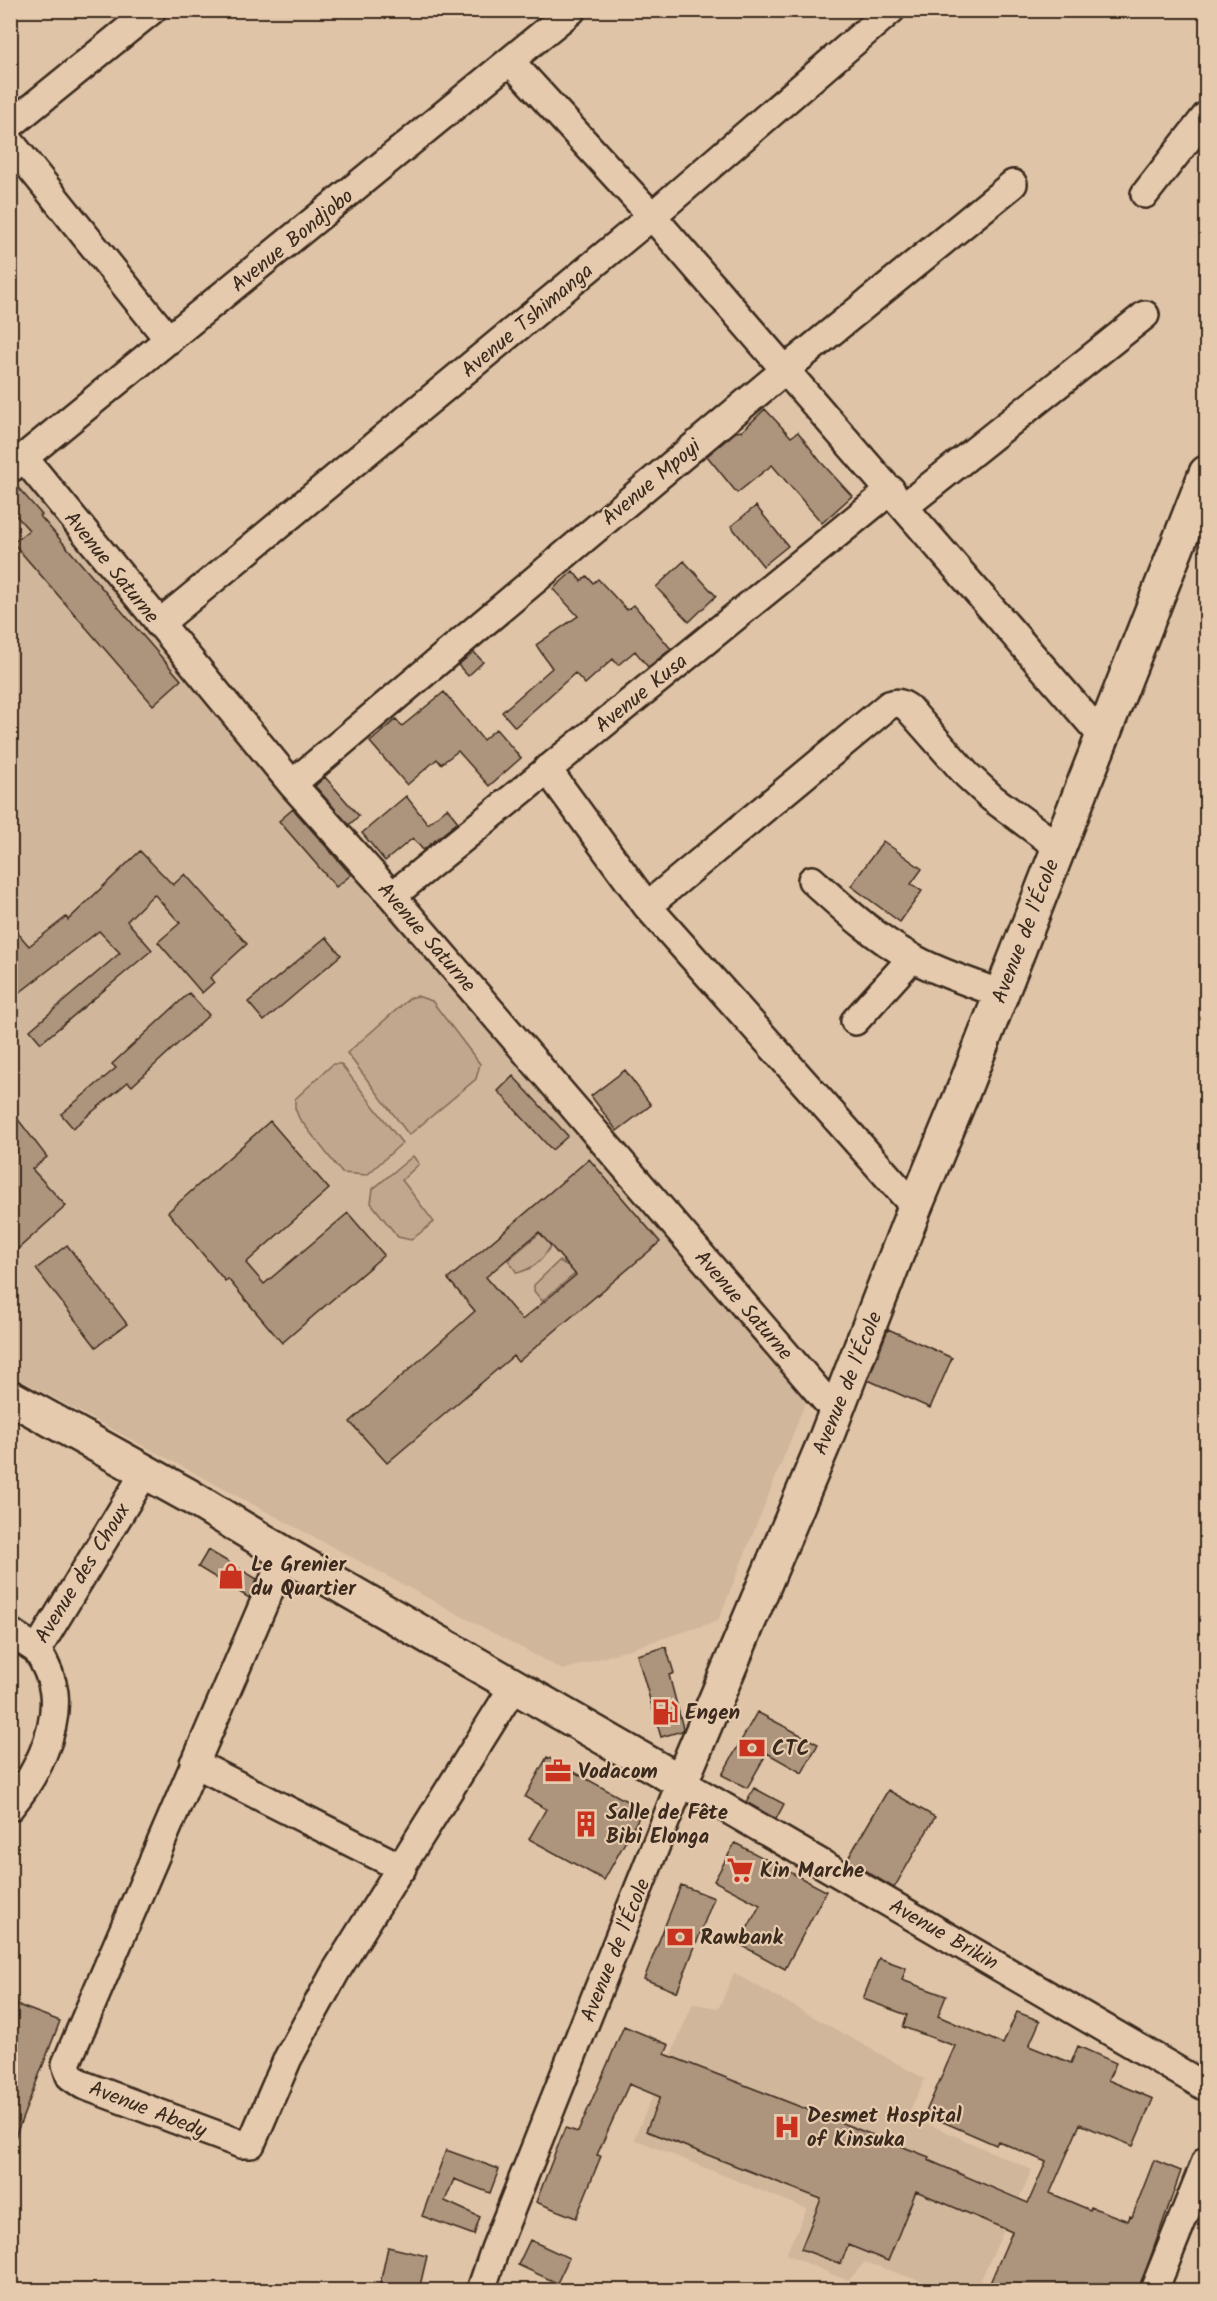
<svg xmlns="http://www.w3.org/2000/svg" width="1217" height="2301" font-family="Kalam,sans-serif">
  <rect width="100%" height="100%" fill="#dfc4a7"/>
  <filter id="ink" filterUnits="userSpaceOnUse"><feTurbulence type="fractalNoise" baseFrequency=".0167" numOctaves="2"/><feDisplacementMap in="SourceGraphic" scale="12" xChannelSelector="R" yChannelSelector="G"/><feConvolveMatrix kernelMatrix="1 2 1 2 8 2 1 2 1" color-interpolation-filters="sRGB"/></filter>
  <g filter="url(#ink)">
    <path fill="#d0b69a" d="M18,473L528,1076L808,1396L718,1621L563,1670L11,1375L10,480Z
      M734,1973L925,2079L908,2115L1032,2170L976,2290H947L865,2262L848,2281L786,2254L807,2209L634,2139L693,2004L719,2008Z"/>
    <path fill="#c1a78e" stroke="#7e6856" stroke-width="1.5" d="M417,996L432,1001L480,1064L476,1079L409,1135L347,1053L410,998Z
      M333,1064H341L402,1143L367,1175L342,1173L299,1118L295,1108V1099Z
      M413,1156L419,1164L402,1180L434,1222L411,1240L398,1237L371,1203L373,1189Z
      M546,1228L556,1237C546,1255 538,1268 517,1273L508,1260Z
      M559,1261L566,1265L582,1268L542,1301L534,1291V1285Z"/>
    <path fill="#ac947d" stroke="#3b2a1e" stroke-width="1.5" fill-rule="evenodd" d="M765,409L791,437L798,432L820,461L852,496L822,523L772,465L737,493L707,456L736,432L742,431Z
      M10,483H14L42,515L40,516L181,680L153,705L13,543L29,530L10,509Z
      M756,506L788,546L763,566L731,526Z
      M684,561L716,596L689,622L656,587Z
      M573,571L581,581L587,576L593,583L598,579L627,610L634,605L671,649L648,667L635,651L618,665L613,659L585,684L575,673L515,727L502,712L552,668L536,645L578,616L553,589Z
      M474,652L483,662L468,676L458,665Z
      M444,692L483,740L496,729L521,758L489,786L458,751L441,764L437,759L407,785L370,742L396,719L402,726Z
      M325,777L359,816L349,825L315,786Z
      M406,796L428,824L447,808L458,822L423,850L413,838L385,861L362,833Z
      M293,809L351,875L336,887L279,821Z
      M883,841L922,869L911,884L922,891L900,922L851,886Z
      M140,851L173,885L185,874L247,944L210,978L214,982L202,993L158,942L180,923L154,894L127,921L152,950L41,1043L30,1030L120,953L99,931L10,1000V924L29,946L66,917L68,920Z
      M326,937L341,955L264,1021L248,1002Z
      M189,993L209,1015L132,1086L128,1082L73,1128L61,1114L116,1068L112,1064Z
      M625,1070L651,1105L617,1131L591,1096Z
      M513,1076L568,1136L552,1150L498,1091Z
      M10,1109L47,1157L32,1169L66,1206L10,1256Z
      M270,1121L329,1189L246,1263L264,1284L348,1213L384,1255L282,1343L228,1279L225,1281L168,1212Z
      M589,1159L660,1242L518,1362L513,1356L387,1463L350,1422L475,1311L448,1279ZM539,1232L576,1275L522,1320L486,1277Z
      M67,1245L127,1324L96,1347L36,1269Z
      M888,1329L952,1358L930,1408L868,1380Z
      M208,1550L257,1579L249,1598L198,1567Z
      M666,1647L674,1673L669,1675L683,1728L682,1731L661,1737L637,1655Z
      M757,1712L818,1744L802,1773L767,1753L747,1788L722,1775Z
      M547,1757L643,1810L604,1880L529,1839L546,1809L525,1797Z
      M754,1788L784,1804L776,1819L746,1802Z
      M888,1790L935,1817L894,1888L847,1860Z
      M735,1843L826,1891L785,1969L739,1944L760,1905L714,1881Z
      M681,1885L714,1898L677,1992L644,1979Z
      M879,1958L906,1968L902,1980L946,1996L938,2016L1003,2044L1017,2012L1040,2021L1029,2046L1071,2063L1078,2046L1116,2063L1108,2080L1153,2099L1133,2146L1080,2124L1050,2193L1090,2210L1091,2207L1128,2221L1130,2216L1132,2217L1154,2160L1181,2171L1139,2290H987L1012,2232L916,2191L888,2261L848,2245L841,2264L801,2249L821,2199L646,2131L660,2097L629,2084L597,2155L601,2156L576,2218L536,2202L565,2128L578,2132L624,2026L669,2045L665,2054L929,2157L928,2160L1028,2203L1046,2162L998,2141L996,2145L925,2114L955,2046L903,2027L907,2015L863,1999Z
      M15,2004L60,2021L12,2145L10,2015Z
      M446,2150L499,2169L490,2193L454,2179L445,2201L480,2217L474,2235L422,2216Z
      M530,2240L569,2258L557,2283L518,2265Z
      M388,2247L427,2256L419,2290H407L380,2284Z"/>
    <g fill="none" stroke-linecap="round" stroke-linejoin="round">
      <g stroke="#3b2a1e" stroke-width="32">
        <path id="minor" d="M511,62L652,216L1102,736
          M10,125L152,10
          M10,142L169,340
          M1145,194L1206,116
          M24,458L292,784L392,896L835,1411
          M11,468L572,10
          M904,507L1145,315
          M159,624L652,216L891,10
          M547,769L647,906L915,1207
          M292,784L786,369L1013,184
          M812,880C843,908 874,937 911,957C938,973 971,982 1000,994
          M392,896L891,490
          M647,906L889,705C897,702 901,703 908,708L967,775L992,798L1058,847
          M855,1021L912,958
          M285,1554L66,2064L70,2076L83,2085L241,2144H251L288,2058L336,1971L514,1686
          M10,1632L37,1650L145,1472
          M194,1763L402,1868
          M10,1807C35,1777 58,1733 54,1693C52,1677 45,1663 37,1650
          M481,2290L495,2249L681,1782L1206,2087
          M1154,2290L1206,2161"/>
      </g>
      <g stroke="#3b2a1e" stroke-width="38">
        <path id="major" d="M10,1397L189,1496L285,1554L681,1782L824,1443L915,1207L964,1089L1206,473"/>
      </g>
      <use href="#minor" stroke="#e6caad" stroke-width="27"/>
      <use href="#major" stroke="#e6caad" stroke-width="33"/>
    </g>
  </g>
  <defs>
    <g id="shop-bare" transform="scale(2.07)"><path d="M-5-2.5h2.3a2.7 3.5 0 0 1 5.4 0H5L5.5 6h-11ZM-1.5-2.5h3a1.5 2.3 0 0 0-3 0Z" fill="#c8321e" stroke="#e6caad" stroke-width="2.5" paint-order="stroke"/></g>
    <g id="fuel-bare" transform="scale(2.07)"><path d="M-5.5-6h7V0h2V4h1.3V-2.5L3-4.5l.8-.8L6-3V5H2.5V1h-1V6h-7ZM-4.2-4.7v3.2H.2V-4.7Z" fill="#c8321e" stroke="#e6caad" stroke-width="2.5" paint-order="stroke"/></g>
    <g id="bank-bare" transform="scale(2.07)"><path d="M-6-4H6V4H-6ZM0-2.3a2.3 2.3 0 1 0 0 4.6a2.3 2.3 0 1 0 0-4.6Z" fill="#c8321e" stroke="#e6caad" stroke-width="2.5" paint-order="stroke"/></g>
    <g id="office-bare" transform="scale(2.07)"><path d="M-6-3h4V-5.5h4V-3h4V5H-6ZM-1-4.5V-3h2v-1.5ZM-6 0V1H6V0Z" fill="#c8321e" stroke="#e6caad" stroke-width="2.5" paint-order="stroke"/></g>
    <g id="building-bare" transform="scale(2.07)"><path d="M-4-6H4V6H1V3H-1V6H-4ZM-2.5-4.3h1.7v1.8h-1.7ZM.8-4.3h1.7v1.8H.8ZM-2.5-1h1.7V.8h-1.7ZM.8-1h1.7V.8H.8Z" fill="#c8321e" stroke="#e6caad" stroke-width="2.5" paint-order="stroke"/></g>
    <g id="supermarket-bare" transform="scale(2.07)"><path d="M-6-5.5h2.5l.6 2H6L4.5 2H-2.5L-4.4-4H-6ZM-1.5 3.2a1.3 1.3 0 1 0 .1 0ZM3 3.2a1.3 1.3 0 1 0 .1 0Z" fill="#c8321e" stroke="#e6caad" stroke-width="2.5" paint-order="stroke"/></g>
    <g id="hospital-bare" transform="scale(2.07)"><path d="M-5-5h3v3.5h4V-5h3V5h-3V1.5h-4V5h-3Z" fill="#c8321e" stroke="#e6caad" stroke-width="2.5" paint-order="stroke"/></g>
  </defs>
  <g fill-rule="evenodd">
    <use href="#shop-bare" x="231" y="1576"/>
    <use href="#fuel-bare" x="665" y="1712"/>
    <use href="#bank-bare" x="752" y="1748"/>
    <use href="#office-bare" x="558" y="1771"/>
    <use href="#building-bare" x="586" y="1824"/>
    <use href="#supermarket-bare" x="740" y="1870"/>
    <use href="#bank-bare" x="680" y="1937"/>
    <use href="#hospital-bare" x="787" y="2127"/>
  </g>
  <g text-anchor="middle" stroke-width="4.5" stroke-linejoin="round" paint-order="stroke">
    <g font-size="21" fill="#3b2a1e" stroke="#e6caad">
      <text transform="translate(292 240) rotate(-39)" y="7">Avenue Bondjobo</text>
      <text transform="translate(527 320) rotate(-40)" y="7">Avenue Tshimanga</text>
      <text transform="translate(651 482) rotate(-40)" y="7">Avenue Mpoyi</text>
      <text transform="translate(112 567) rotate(51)" y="7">Avenue Saturne</text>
      <text transform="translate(641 693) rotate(-39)" y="7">Avenue Kusa</text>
      <text transform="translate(1025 931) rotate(-69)" y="7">Avenue de l'École</text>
      <text transform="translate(427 937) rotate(49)" y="7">Avenue Saturne</text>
      <text transform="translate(744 1305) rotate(49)" y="7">Avenue Saturne</text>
      <text transform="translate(847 1383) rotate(-68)" y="7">Avenue de l'École</text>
      <text transform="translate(82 1573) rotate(-58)" y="7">Avenue des Choux</text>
      <text transform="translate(944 1934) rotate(30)" y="7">Avenue Brikin</text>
      <text transform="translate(615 1950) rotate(-68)" y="7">Avenue de l'École</text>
      <text transform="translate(148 2109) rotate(21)" y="7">Avenue Abedy</text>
    </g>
    <g font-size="21" font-weight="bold" fill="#3b2a1e" stroke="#e6caad" text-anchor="start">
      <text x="251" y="1571">Le Grenier<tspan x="251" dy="24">du Quartier</tspan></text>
      <text x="685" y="1719">Engen</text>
      <text x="772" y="1755">CTC</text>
      <text x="578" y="1778">Vodacom</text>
      <text x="606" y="1819">Salle de Fête<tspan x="606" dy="24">Bibi Elonga</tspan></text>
      <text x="760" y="1877">Kin Marche</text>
      <text x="700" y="1944">Rawbank</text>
      <text x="807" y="2122">Desmet Hospital<tspan x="807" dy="24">of Kinsuka</tspan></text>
    </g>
  </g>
  <rect width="1217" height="2301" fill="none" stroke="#e6caad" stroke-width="36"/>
  <rect x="18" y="18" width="1181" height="2265" fill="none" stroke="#3b2a1e" stroke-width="2" filter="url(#ink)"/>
</svg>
